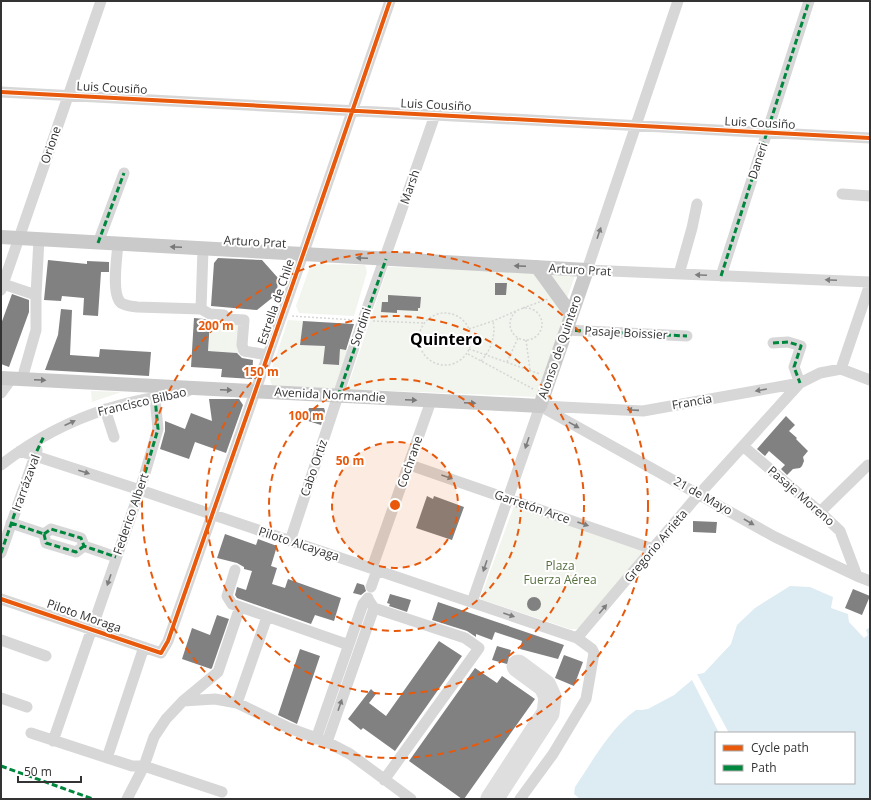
<svg xmlns="http://www.w3.org/2000/svg" width="871" height="800" font-family="'Open Sans',sans-serif">
  <rect width="100%" height="100%" fill="#fff"/>
  <path fill="#f1f5ed" d="M311,264L365,265L367,272L354,316L299,313L296,306Z
    M388,267L535,271L566,312L537,397L347,389Z
    M551,275L575,276L567,298Z
    M288,320L303,321L300,344L325,346L324,364L339,365L340,349L350,350L338,389L272,385L269,377Z
    M211,321L242,323L240,353L208,351Z
    M91,391L121,392L92,402Z
    M514,506L646,549L583,624L577,629H570L480,599Z"/>
  <path fill="#ddebf3" fill-rule="evenodd" d="M790,586L810,587L833,597L831,608L848,614L849,622L864,638L868,635L866,630L870,627V799H580L574,794L575,787C592,762 611,727 636,710H641L674,695L697,674L704,673L731,644L737,625L755,608ZM716,733H854V783H716Z"/>
  <path fill="#fff" d="M729,644L730,645L703,673L697,674L729,733H719L692,680L674,695L648,709L641,710H636L635,708L647,707L672,694L696,672L702,671Z"/>
  <g fill="none" stroke-linecap="round" stroke-linejoin="round">
    <path stroke="#dedede" stroke-width="23" d="M492,799L548,713L550,697L545,686L518,666"/>
  </g>
  <path fill="#818181" d="M218,258L262,260L278,278L277,294L257,310L211,306L214,263Z
    M48,260L87,264V261L109,262V272H101L98,316L83,315L84,298L62,296L61,301L44,300Z
    M495,283H507L506,295H495Z
    M12,294L29,300V312L9,367L1,364V324Z
    M388,295L421,297L420,308H418V311L397,310V313L381,312L382,302H388Z
    M61,309L72,310L70,355L99,357L100,349L151,352L149,376L45,370L58,335Z
    M194,318L204,319L210,321L208,351L237,353L242,358L253,360L252,379L221,377L222,369L191,367Z
    M303,321L354,324L346,350L340,349L339,365L323,364L325,346L300,345Z
    M209,399H239L243,405L226,453L195,442L189,459L160,449L165,431V421L185,429L191,413L212,421Z
    M309,408H324L325,411L321,425L305,420Z
    M786,416L795,425L789,431L797,438L796,439L808,451L803,457L804,461L802,466L800,468L793,469L787,475L781,469L785,465L769,451L765,456L757,449Z
    M427,496L433,499L434,496L464,507L452,540L416,528Z
    M693,521L717,522L716,533L693,532Z
    M225,534L256,545L258,539L277,546L271,566L277,568L272,584L285,588L288,579L341,598L334,621L315,615L311,624L237,598L235,595L237,587L246,590L252,571L244,569V567L237,563L217,558Z
    M357,583L364,585L366,591L361,595L353,593Z
    M853,589L870,596L862,615L845,608Z
    M390,594L411,600L407,612L389,606L390,604L387,603Z
    M527 604a7 7 0 1 1 14 0a7 7 0 1 1-14 0Z
    M438,602L482,617L564,645L558,659L520,649L522,641L495,632L492,640L476,634V637L467,631L432,620Z
    M217,615L229,619L212,668L211,669L182,659L192,628L210,635Z
    M439,641L462,656L395,751L363,728L361,730L348,719L371,689L376,694L369,703L386,716Z
    M497,646L511,650L507,664L492,660Z
    M300,649L320,656L297,724L278,715Z
    M564,655L583,662L574,686L555,678Z
    M475,668L497,683L502,676L535,699L464,799H462L409,761Z"/>
  <g fill="none" stroke-linecap="round" stroke-linejoin="round">
    <path stroke="#d6d6d6" stroke-width="1.5" stroke-dasharray="2 2" stroke-linecap="butt" d="M523,308L548,299
      M510 324a16 16 0 1 1 32 0a16 16 0 1 1-32 0Z
      M419 339a26 26 0 1 1 52 0a26 26 0 1 1-52 0Z
      M292,316L354,320
      M373,321L424,323
      M469,329L493,321L516,311
      M526,340L530,370
      M469,349L540,374
      M468,354L535,390
      M481,361C491,350 496,336 493,321
      M507,362L518,338"/>
    <path stroke="#d7d7d7" stroke-width="11" d="M678,1L587,270L870,282
      M1,92L870,138
      M842,194L870,196
      M98,243L124,173
      M118,244C117,257 111,294 121,303C126,306 131,306 137,307L201,309L203,249
      M679,274L692,228L697,204
      M721,276L809,1
      M3,284L36,295V330L22,379
      M1,290L101,1
      M36,295L39,239
      M201,309L210,314L224,315L227,319L244,320L242,345L244,351L268,355
      M566,330L687,336
      M773,343L788,342L801,346L794,367L800,383
      M841,369L870,284
      M1,393L12,378
      M540,406L775,537L857,576L870,581
      M542,406L643,411L800,383L820,373L841,369L870,380
      M105,409L114,437
      M743,446L820,512L840,531L857,576
      M20,451L140,490L577,638L592,649L594,653L586,699L553,754L520,799
      M1,465C33,440 71,420 110,408C135,400 162,396 188,391
      M410,465L653,549
      M820,512L868,465
      M11,523L44,534
      M44,534L51,529L81,538L84,546L116,557
      M44,534L46,543L76,552L84,546
      M290,541L363,320L435,115
      M1,553L37,450
      M372,568L431,401
      M235,570L227,596L232,604L343,643H349
      M371,587L377,570
      M1,599L161,653L168,641L306,246L390,1
      M472,602L540,406
      M374,608L465,638L479,648L384,780
      M577,638L693,501L800,383
      M1,640L46,656
      M1,698L27,707
      M183,701L215,699L237,703L289,728L327,742L350,754L411,799
      M237,703L267,617
      M31,733L132,766H144L222,792
      M316,739L363,604L368,598
      M53,741L140,490L158,429L155,398
      M327,742L374,608L368,599
      M107,758L144,647
      M127,799L144,766L154,737L166,719L183,701L218,672L240,607"/>
    <path stroke="#cacaca" stroke-width="14" d="M1,237L587,270L540,406L1,378
      M537,267L571,314"/>
    <path stroke="#00873e" stroke-width="3" stroke-dasharray="6 3" stroke-linecap="butt" d="M98,243L124,173
      M721,276L809,1
      M566,330L687,336
      M773,343L788,342L801,346L794,367L800,383
      M338,396L386,259
      M140,490L158,429L155,398
      M11,523L44,534
      M44,534L51,529L81,538L84,546L116,557
      M44,534L46,543L76,552L84,546
      M1,553L35,455L44,436
      M1,766L93,799"/>
    <g stroke="#fff" stroke-width="6">
      <path id="cycleway" d="M1,92L870,138
        M1,599L161,653L168,641L306,246L390,1"/>
    </g>
    <use href="#cycleway" stroke="#e8590c" stroke-width="4"/>
  </g>
  <defs><path id="oneway-solid" d="M-6-.8H1V-3.2L6.5 0L1 3.2V.8H-6Z"/></defs>
  <g fill="#7d7d7d">
    <use href="#oneway-solid" transform="translate(599 233) rotate(-71)"/>
    <use href="#oneway-solid" transform="translate(701 275) rotate(-178)"/>
    <use href="#oneway-solid" transform="translate(831 280) rotate(-178)"/>
    <use href="#oneway-solid" transform="translate(761 390) rotate(170)"/>
    <use href="#oneway-solid" transform="translate(633 410) rotate(-176)"/>
    <use href="#oneway-solid" transform="translate(70 423) rotate(-24)"/>
    <use href="#oneway-solid" transform="translate(574 425) rotate(29)"/>
    <use href="#oneway-solid" transform="translate(527 443) rotate(109)"/>
    <use href="#oneway-solid" transform="translate(84 472) rotate(18)"/>
    <use href="#oneway-solid" transform="translate(447 477) rotate(19)"/>
    <use href="#oneway-solid" transform="translate(749 522) rotate(30)"/>
    <use href="#oneway-solid" transform="translate(583 524) rotate(19)"/>
    <use href="#oneway-solid" transform="translate(485 566) rotate(109)"/>
    <use href="#oneway-solid" transform="translate(109 580) rotate(109)"/>
    <use href="#oneway-solid" transform="translate(603 609) rotate(-50)"/>
    <use href="#oneway-solid" transform="translate(509 615) rotate(19)"/>
    <use href="#oneway-solid" transform="translate(340 705) rotate(-71)"/>
  </g>
  <g fill="#777">
    <use href="#oneway-solid" transform="translate(176 247) rotate(-177)"/>
    <use href="#oneway-solid" transform="translate(362 258) rotate(-177)"/>
    <use href="#oneway-solid" transform="translate(520 266) rotate(-177)"/>
    <use href="#oneway-solid" transform="translate(40 380) rotate(3)"/>
    <use href="#oneway-solid" transform="translate(226 390) rotate(3)"/>
    <use href="#oneway-solid" transform="translate(411 400) rotate(3)"/>
    <use href="#oneway-solid" transform="translate(470 403) rotate(3)"/>
  </g>
  <circle cx="395" cy="505" r="63" fill="#e8590c" fill-opacity=".12"/>
  <g fill="none" stroke="#e8590c" stroke-width="2" stroke-dasharray="7 5">
    <circle cx="395" cy="505" r="63"/>
    <circle cx="395" cy="505" r="126"/>
    <circle cx="395" cy="505" r="189"/>
    <circle cx="395" cy="505" r="253"/>
  </g>
  <g text-anchor="middle" stroke-width="4" stroke-linejoin="round" paint-order="stroke">
    <g font-size="12" fill="#333" stroke="#fff">
      <text transform="translate(112 88) rotate(3)" y="4">Luis Cousiño</text>
      <text transform="translate(436 105) rotate(3)" y="4">Luis Cousiño</text>
      <text transform="translate(760 123) rotate(3)" y="4">Luis Cousiño</text>
      <text transform="translate(51 145) rotate(-71)" y="4">Orione</text>
      <text transform="translate(758 161) rotate(-72)" y="4">Daneri</text>
      <text transform="translate(410 187) rotate(-71)" y="4">Marsh</text>
      <text transform="translate(255 242) rotate(3)" y="4">Arturo Prat</text>
      <text transform="translate(580 270) rotate(3)" y="4">Arturo Prat</text>
      <text transform="translate(276 302) rotate(-71)" y="4">Estrella de Chile</text>
      <text transform="translate(361 327) rotate(-71)" y="4">Sordini</text>
      <text transform="translate(626 333) rotate(3)" y="4">Pasaje Boissier</text>
      <text transform="translate(560 347) rotate(-71)" y="4">Alonso de Quintero</text>
      <text transform="translate(330 395) rotate(3)" y="4">Avenida Normandie</text>
      <text transform="translate(142 402) rotate(-13)" y="4">Francisco Bilbao</text>
      <text transform="translate(692 402) rotate(-10)" y="4">Francia</text>
      <text transform="translate(410 462) rotate(-71)" y="4">Cochrane</text>
      <text transform="translate(314 468) rotate(-71)" y="4">Cabo Ortiz</text>
      <text transform="translate(26 483) rotate(-70)" y="4">Irarrázaval</text>
      <text transform="translate(703 496) rotate(29)" y="4">21 de Mayo</text>
      <text transform="translate(801 496) rotate(41)" y="4">Pasaje Moreno</text>
      <text transform="translate(532 507) rotate(19)" y="4">Garretón Arce</text>
      <text transform="translate(131 514) rotate(-71)" y="4">Federico Albert</text>
      <text transform="translate(299 544) rotate(18)" y="4">Piloto Alcayaga</text>
      <text transform="translate(656 546) rotate(-50)" y="4">Gregorio Arrieta</text>
      <text transform="translate(84 616) rotate(19)" y="4">Piloto Moraga</text>
    </g>
    <g font-size="12" fill="#56703f" stroke="#fff">
      <text x="560" y="570">Plaza<tspan x="560" dy="14">Fuerza Aérea</tspan></text>
    </g>
    <g font-size="16" font-weight="bold" fill="#000" stroke="#fff">
      <text x="446" y="345">Quintero</text>
    </g>
  </g>
  <circle cx="395" cy="505" r="6" fill="#e8590c" stroke="#fff" stroke-width="2"/>
  <g font-size="12" text-anchor="middle" font-weight="bold" fill="#e8590c" stroke="#fff" stroke-width="4" stroke-linejoin="round" paint-order="stroke">
    <text x="216" y="330">200 m</text>
    <text x="261" y="376">150 m</text>
    <text x="306" y="420">100 m</text>
    <text x="350" y="465">50 m</text>
  </g>
  <rect width="871" height="800" fill="none" stroke="#333333" stroke-width="4"/>
  <rect x="715" y="732" width="140" height="52" fill="#ffffff" stroke="#adadad"/>
  <rect x="723" y="745" width="20" height="6" fill="#e8590c" stroke="#adadad"/>
  <text x="751" y="752" font-size="12" fill="#333333">Cycle path</text>
  <rect x="723" y="765" width="20" height="6" fill="#00873e" stroke="#adadad"/>
  <text x="751" y="772" font-size="12" fill="#333333">Path</text>
  <path d="M18 776v6h63v-6" fill="none" stroke="#333333" stroke-width="2"/>
  <text x="24" y="776" font-size="12" fill="#333333" stroke="#ffffff" stroke-width="3" paint-order="stroke">50 m</text>
</svg>
